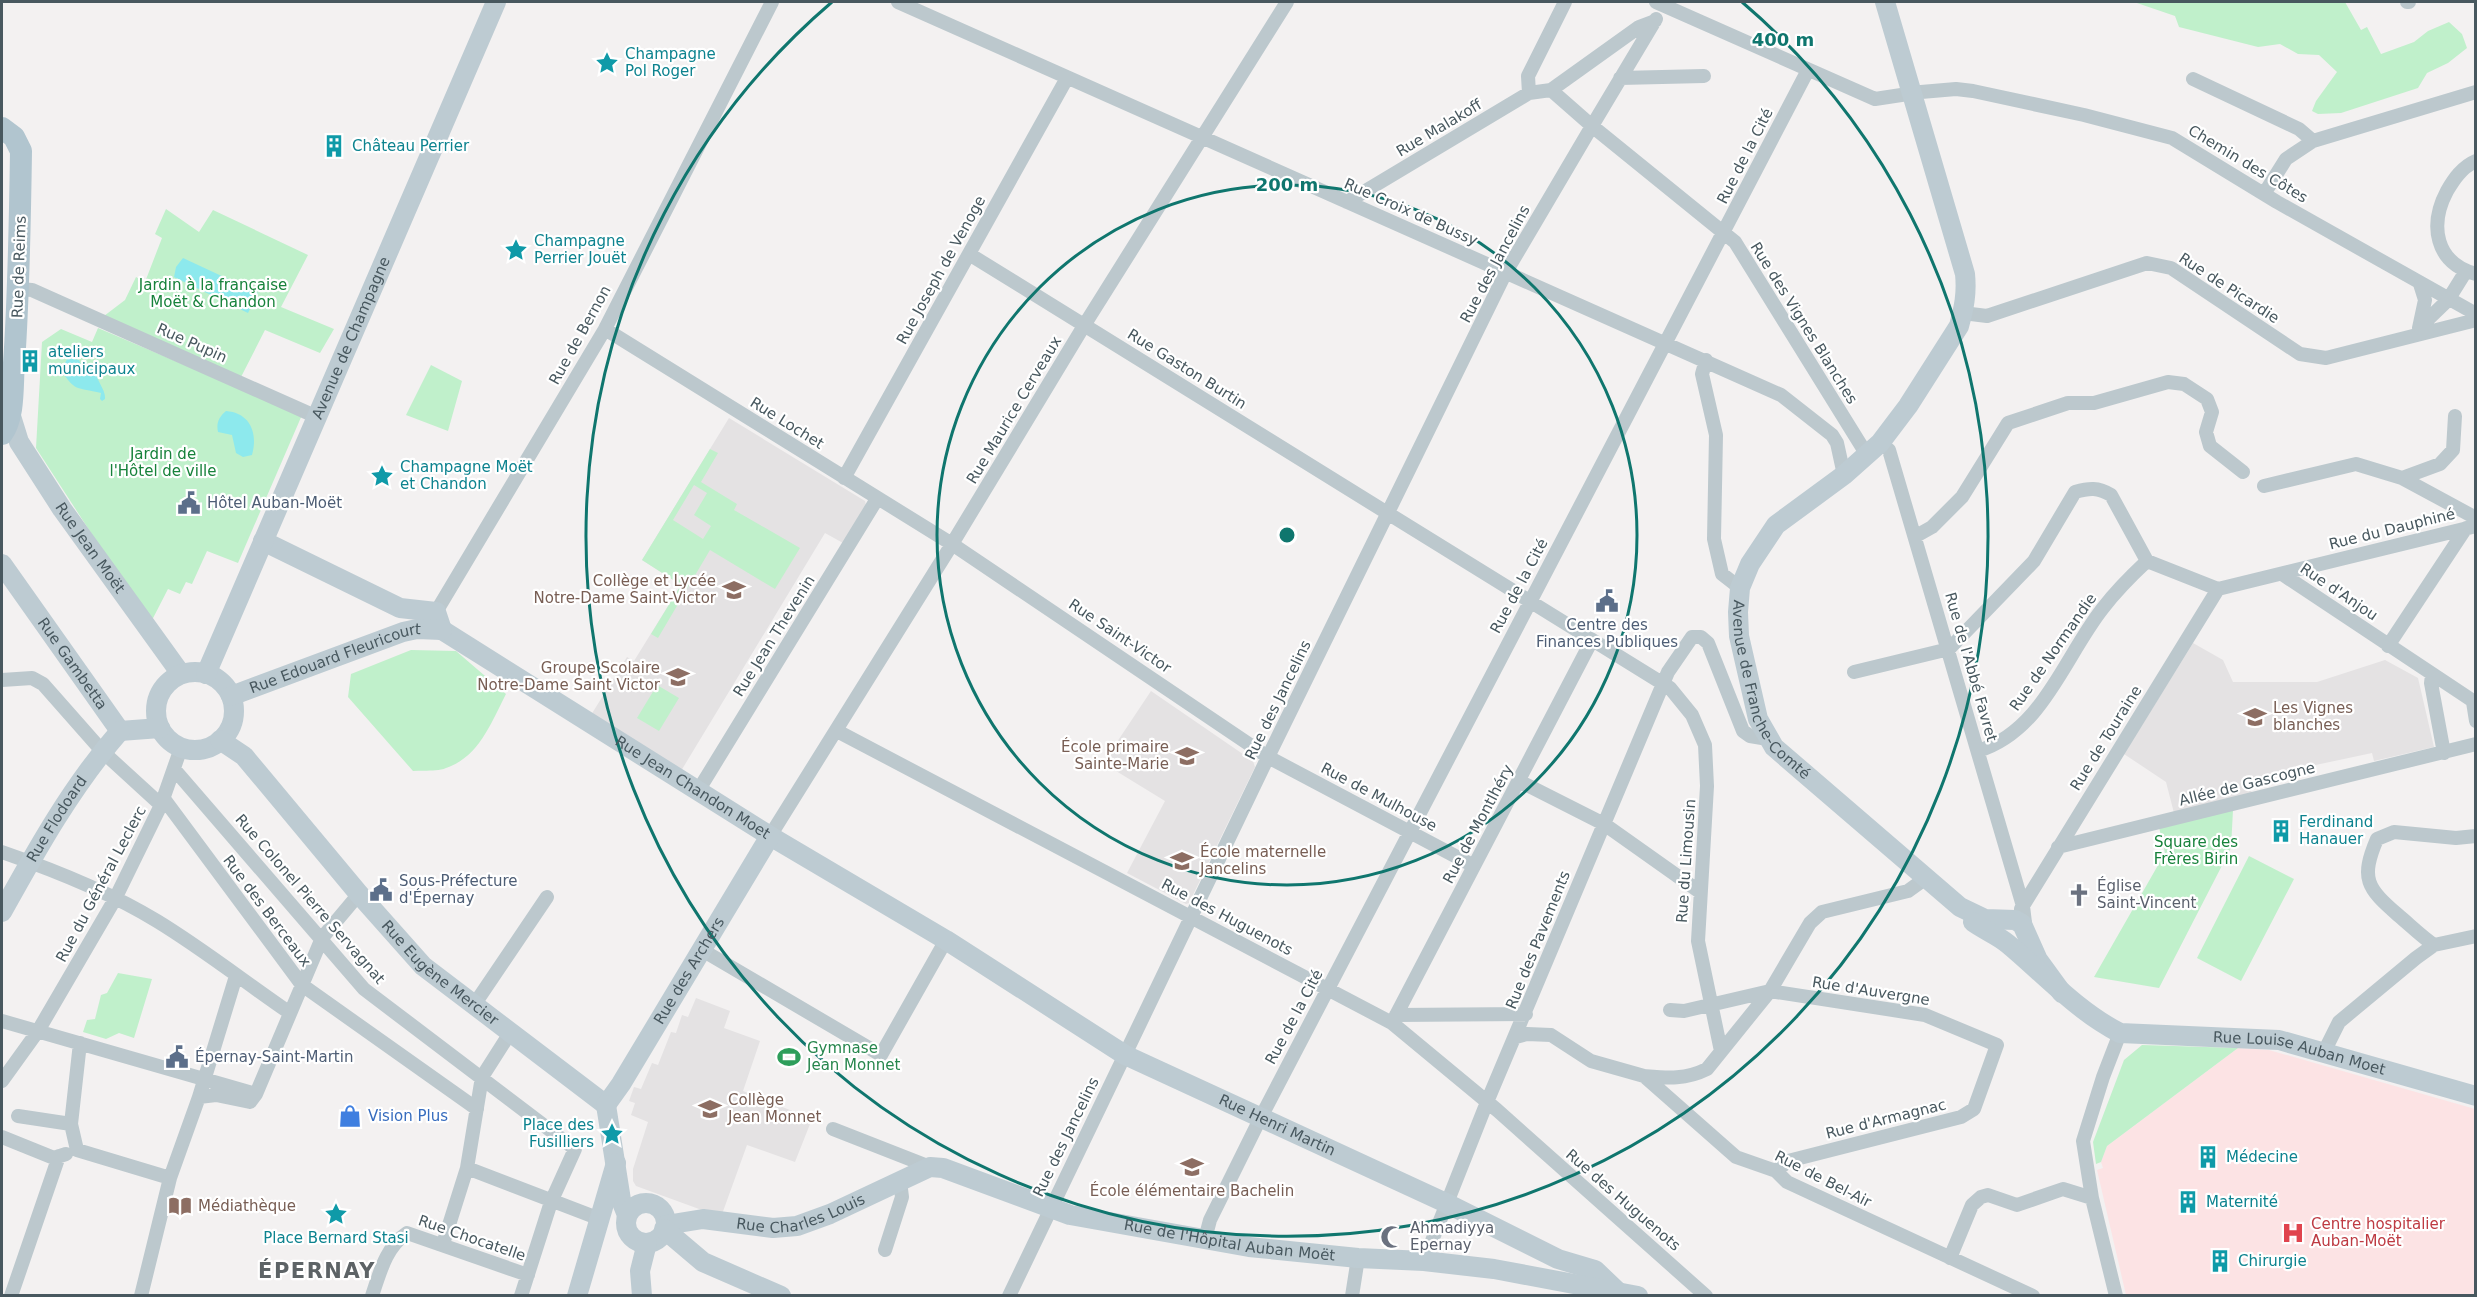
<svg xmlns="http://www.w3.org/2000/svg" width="2477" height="1297" font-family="'DejaVu Sans',sans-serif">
  <rect width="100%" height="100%" fill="#f3f1f1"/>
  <path fill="#e4e2e3" d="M729,418L865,501L866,505L843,543L825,533L681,771L591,715L627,657L634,661L681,585L642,560Z
    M2193,643L2223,660L2233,682H2317L2385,660L2418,678L2434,747L2374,761L2372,753L2250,779L2252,796L2174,813L2166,782L2124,754Z
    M1151,691L1253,761L1255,767L1189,903L1186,904L1127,873L1165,801L1103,763Z
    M696,998L730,1011L724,1028L760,1041L743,1091L812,1119L795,1162L747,1145L721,1217L636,1186L633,1181V1169L648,1122L631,1115L635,1103L629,1101L634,1087L641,1089L652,1063L658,1065L671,1032L676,1033L682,1015L688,1017Z"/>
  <path fill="#fce3e4" d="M2238,1048L2269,1050L2475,1109V1295H2126L2097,1170L2103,1168L2101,1162L2107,1146Z"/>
  <path fill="#c0f0cb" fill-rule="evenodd" d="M2134,2H2345L2361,30L2367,27L2381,54L2414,42L2428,31L2449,22L2462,34L2467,48L2448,63L2427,73L2418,88L2341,113L2318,114L2312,111L2316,101L2337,72L2319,55L2298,54L2280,44L2258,47L2179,27L2175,16Z
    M166,209L199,232L213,210L308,255L281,307L334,329L320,353L265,330L241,377L104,316L125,300L136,277L145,282L162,238L155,234Z
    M98,328L302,415L238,563L207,551L192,584L186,582L180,594L168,589L150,624L36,448L42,342L61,329L92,342Z
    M431,365L462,381L448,431L406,415Z
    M710,449L718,453L701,482L737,504L734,510L800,548L775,589L710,550L658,638L651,634L681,585L642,560ZM694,485L707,493L694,515L711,526L703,539L673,520Z
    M411,650L456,651L506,694C491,723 479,757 446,768C437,772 423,770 413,771L348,697L351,674Z
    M657,685L679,698L659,731L637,718Z
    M2233,810L2231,848L2159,988L2094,977L2165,853L2159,827Z
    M2249,856L2294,879L2241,981L2197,958Z
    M118,973L152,979L134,1038L119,1033L106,1039L83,1032L87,1020L95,1019L101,995L107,993Z
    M2142,1045L2238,1048L2107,1146L2101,1162L2096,1164L2093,1142L2124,1060Z"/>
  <path fill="#8de9ed" d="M183,258L258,293L248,313L174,277L176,267Z
    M68,358L79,360L82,367L95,370C97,382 106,390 105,399L102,401L100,399L101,393C77,387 74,392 61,369Z
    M226,411C251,413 258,434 252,455L243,457L236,453L232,435L218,432C216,423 219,417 226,411Z"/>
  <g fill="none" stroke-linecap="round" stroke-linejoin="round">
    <path stroke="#bcc8cd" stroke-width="14" d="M898,2L1781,395L1832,435L1837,443L1844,475
      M1656,2L1875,99L1921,92L1956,89L1973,91L2084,115L2172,138L2277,202L2476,314
      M2407,2H2409
      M1620,78L1704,76
      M2193,79L2299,129L2313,141
      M1551,90L1592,126L1656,19
      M1529,93L1528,76L1565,2
      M2476,161C2462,167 2454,179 2447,191C2429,225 2435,263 2476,274
      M2264,194L2286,159L2313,141L2476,92
      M1347,202L1529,93L1551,90L1639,27L1655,21
      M969,254L1670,688L1692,715L1705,745L1707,786L1698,941L1721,1051
      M19,289L32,290L317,417
      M1963,313L1987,316L2147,263L2171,268L2300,354L2326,358L2476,320
      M2421,326L2448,300L2466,271
      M2419,328L2425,300L2420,284
      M605,329L952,544L1268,757L1474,866
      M1706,360L1702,374L1716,435L1714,539L1722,574L1740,588
      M1880,443L1889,450L2023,906L2026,931
      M844,478L1067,78
      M2402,478L2440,464L2453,450L2455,416
      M2264,486L2356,464L2402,478L2476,518
      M1916,536L1932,527L1962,497L2008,423L2068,403H2094L2168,382L2184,384L2207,399L2212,412L2206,432L2210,446L2243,472
      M2282,574L2476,703
      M2218,589L2476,526
      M436,612L605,329L772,2
      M2388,646L2466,528
      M1854,672L1949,649L2034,561L2075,492C2089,488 2098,487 2111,495L2147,561L2218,589
      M2432,675L2431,683L2444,753
      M2,680L32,678L43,684L103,752L161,805
      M2473,702L2476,721
      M837,731L1392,1023L1497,1110L1706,1296
      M1978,751C2043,731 2064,657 2103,608C2116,591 2132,575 2147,561
      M174,769L364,989L575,1149L551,1202L521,1296
      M1519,781L1604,824L1700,892
      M698,791L877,499
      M164,799L302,985L477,1109
      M770,836L949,549L1085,324L1287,2
      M2058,847L2476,744
      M2,852C54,870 110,892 157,921C203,949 246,983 290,1013
      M2021,909L2218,589
      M2434,945C2421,936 2410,925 2398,915C2367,888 2360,879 2377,839L2394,832L2456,838L2476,836
      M702,950L881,1055L946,940
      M474,1005L547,897
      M1670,1010L1684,1011L1770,991L1925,1015L1997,1045L1974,1109L1961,1117L1788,1161L1776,1171
      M1396,1015L1526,1014
      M2,1021L256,1094
      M1392,1023L1592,640
      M1516,1037L1527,1034L1551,1035L1591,1061L1644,1076L1736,1157L1776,1171L1787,1182L2033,1296
      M2324,1052L2339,1022L2416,958L2434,945L2476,936
      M1644,1076C1667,1078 1685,1080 1707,1069L1770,991L1810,923L1822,912L1908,891L1926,878
      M2,1081L38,1031L115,899L161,805L181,748
      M199,1097L216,1095L250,1102L256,1094L322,938L359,894
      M18,1116L71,1124
      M833,1129L930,1167
      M2,1137L54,1158L66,1154
      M77,1150L71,1124L80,1043
      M77,1150L170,1178
      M467,1168L600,1219
      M1205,1239L1210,1220L1260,1119L1808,70
      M443,1244L467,1168L482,1077L510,1033
      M885,1250L902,1197L900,1181
      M1950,1258L1972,1205L1981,1197L1988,1195L2017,1205L2063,1189L2092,1198
      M1424,1261L1487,1102L1668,672L1692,637H1701L1708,643L1743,731L1750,736L1768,739
      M11,1296L59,1156
      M141,1296L170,1178L199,1097L236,976
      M372,1296C380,1272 386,1247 407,1233L528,1275
      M1009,1296L1268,757L1506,272L1592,126L1735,242L1867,455
      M1352,1296L1358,1258
      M2116,1296L2092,1198L2083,1141L2103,1077L2120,1033"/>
    <g stroke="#bdcbd2" stroke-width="20">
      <path id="s1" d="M1885,2L1965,274C1967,293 1964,308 1959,326L1908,406L1880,443L1844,475L1776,525L1750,564L1740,588L1738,612L1739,636L1758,719L1774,747L1960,907L1985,919L2015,920L2022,924L2038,960L2062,993"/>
      <path id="s2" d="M10,413L19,442L62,509L181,674"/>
      <path d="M263,541L400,608L436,612L442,630"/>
      <path id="s3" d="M2,564L120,731"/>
      <path id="s4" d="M442,630L770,836L946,940L1125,1055L1446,1203L1558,1259L1595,1270L1617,1291"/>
      <circle cx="195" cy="711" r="39"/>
      <path id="s5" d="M206,674L496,2"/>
      <path id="s6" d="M231,696L403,632L417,629L442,630"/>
      <path d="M120,731L160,728"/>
      <path id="s7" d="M220,740L244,756L359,894L423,966L606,1105"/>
      <path id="s8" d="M2,912C37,849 72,786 120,731"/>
      <path id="s9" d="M1973,922C1984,930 1997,935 2008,944C2044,974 2077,1011 2120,1033L2279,1040L2476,1096"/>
      <path id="s10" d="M606,1105L621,1084L770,836"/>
      <path d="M606,1105L621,1200L627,1215"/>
      <circle cx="646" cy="1223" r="20"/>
      <path id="s11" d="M666,1225L703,1219L773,1228L797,1226L830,1214L930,1167L943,1168L1070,1215L1249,1247L1358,1258L1424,1261L1494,1269L1638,1296"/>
      <path d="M664,1229L703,1262L781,1296"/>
      <path d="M577,1296L616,1163"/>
      <path d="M642,1296L640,1271L647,1243"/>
    </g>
    <path stroke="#b1c5cf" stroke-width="22" d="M2,128L14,137L21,151C20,221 19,292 14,363C12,385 15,416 2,434"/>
  </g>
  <g fill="none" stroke="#0f766e" stroke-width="3">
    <circle cx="1287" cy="535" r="350"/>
    <path d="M1742 2A701 701 0 1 1 832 2"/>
  </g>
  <defs>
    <g id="sight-bare" transform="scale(1.8)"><path d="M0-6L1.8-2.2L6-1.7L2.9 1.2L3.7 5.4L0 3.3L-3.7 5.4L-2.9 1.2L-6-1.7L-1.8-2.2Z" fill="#0f9aa8" stroke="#fff" stroke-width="2.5" paint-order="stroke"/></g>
    <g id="building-bare" transform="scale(1.8)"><path d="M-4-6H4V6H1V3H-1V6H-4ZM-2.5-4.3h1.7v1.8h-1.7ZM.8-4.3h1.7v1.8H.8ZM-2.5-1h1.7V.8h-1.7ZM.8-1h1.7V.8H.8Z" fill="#0f9aa8" stroke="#fff" stroke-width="2.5" paint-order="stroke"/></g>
    <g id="civic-bare" transform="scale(1.8)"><path d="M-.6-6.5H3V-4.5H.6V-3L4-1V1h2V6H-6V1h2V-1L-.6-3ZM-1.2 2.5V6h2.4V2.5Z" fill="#5c6f8a" stroke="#fff" stroke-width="2.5" paint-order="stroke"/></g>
    <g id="school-bare" transform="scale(1.8)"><path d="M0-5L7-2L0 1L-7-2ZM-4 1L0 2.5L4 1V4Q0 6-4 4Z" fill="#8d6e63" stroke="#fff" stroke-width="2.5" paint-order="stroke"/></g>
    <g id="church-bare" transform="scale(1.8)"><path d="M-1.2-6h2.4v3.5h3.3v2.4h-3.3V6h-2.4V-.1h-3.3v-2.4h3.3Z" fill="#6b7280" stroke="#fff" stroke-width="2.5" paint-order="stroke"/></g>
    <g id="stadium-bare" transform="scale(1.8)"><path d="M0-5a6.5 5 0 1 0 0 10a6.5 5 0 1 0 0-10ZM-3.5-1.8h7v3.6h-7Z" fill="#2e9e5b" stroke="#fff" stroke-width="2.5" paint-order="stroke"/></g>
    <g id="shop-bare" transform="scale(1.8)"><path d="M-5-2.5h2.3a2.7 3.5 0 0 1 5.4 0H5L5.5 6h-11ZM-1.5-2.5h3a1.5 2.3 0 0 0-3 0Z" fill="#3f7fe0" stroke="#fff" stroke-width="2.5" paint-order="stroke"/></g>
    <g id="library-bare" transform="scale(1.8)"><path d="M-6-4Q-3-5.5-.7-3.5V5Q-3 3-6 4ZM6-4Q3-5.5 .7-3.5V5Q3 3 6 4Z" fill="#8d6e63" stroke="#fff" stroke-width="2.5" paint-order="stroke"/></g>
    <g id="hospital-bare" transform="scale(1.8)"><path d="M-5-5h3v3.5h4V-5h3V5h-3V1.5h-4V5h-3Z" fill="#e0444e" stroke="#fff" stroke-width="2.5" paint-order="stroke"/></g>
    <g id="mosque-bare" transform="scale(1.8)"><path d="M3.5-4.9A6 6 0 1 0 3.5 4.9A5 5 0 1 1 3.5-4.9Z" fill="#6b7280" stroke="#fff" stroke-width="2.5" paint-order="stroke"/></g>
  </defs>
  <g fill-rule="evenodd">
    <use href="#sight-bare" x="607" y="63"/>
    <use href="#building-bare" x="334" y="146"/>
    <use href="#sight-bare" x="516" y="250"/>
    <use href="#building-bare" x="30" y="361"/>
    <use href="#sight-bare" x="382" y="476"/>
    <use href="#civic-bare" x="189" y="503"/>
    <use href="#school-bare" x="734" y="590"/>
    <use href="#civic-bare" x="1607" y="601"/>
    <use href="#school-bare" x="678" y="677"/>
    <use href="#school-bare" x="2255" y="717"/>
    <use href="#school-bare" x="1187" y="756"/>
    <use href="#building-bare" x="2281" y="831"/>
    <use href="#school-bare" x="1182" y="861"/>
    <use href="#civic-bare" x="381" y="890"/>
    <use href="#church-bare" x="2079" y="895"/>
    <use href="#civic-bare" x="177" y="1057"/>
    <use href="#stadium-bare" x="789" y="1057"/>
    <use href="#school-bare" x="710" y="1109"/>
    <use href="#shop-bare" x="350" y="1116"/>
    <use href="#sight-bare" x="612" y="1134"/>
    <use href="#building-bare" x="2208" y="1157"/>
    <use href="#school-bare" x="1192" y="1167"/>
    <use href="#building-bare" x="2188" y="1202"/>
    <use href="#library-bare" x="180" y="1206"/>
    <use href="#sight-bare" x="336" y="1214"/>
    <use href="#hospital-bare" x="2293" y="1233"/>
    <use href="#mosque-bare" x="1392" y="1237"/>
    <use href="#building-bare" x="2220" y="1261"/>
  </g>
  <g text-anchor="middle" stroke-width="4.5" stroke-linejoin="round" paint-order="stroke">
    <g font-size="15" fill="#0d838f" stroke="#fff" text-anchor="start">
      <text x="625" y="59">Champagne<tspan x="625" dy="17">Pol Roger</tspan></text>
      <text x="352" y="151">Château Perrier</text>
      <text x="534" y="246">Champagne<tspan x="534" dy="17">Perrier Jouët</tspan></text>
      <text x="48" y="357">ateliers<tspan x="48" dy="17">municipaux</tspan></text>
      <text x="400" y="472">Champagne Moët<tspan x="400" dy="17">et Chandon</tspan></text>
      <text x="2299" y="827">Ferdinand<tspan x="2299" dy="17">Hanauer</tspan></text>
      <text x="594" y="1130" text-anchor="end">Place des<tspan x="594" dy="17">Fusilliers</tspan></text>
      <text x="2226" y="1162">Médecine</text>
      <text x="2206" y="1207">Maternité</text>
      <text x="336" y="1243" text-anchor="middle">Place Bernard Stasi</text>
      <text x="2238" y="1266">Chirurgie</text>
    </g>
    <g font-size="15" fill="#48585f" stroke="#fff">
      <text transform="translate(1439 128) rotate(-31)" y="5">Rue Malakoff</text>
      <text transform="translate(1745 156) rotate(-63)" y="5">Rue de la Cité</text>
      <text transform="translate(2248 164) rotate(31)" y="5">Chemin des Côtes</text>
      <text transform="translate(1411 212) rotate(24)" y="5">Rue Croix de Bussy</text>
      <text transform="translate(1495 264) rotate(-62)" y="5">Rue des Jancelins</text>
      <text transform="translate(19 267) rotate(-88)" y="5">Rue de Reims</text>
      <text transform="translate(941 270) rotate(-61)" y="5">Rue Joseph de Venoge</text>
      <text transform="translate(2229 288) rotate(33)" y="5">Rue de Picardie</text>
      <text transform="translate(1804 323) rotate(58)" y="5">Rue des Vignes Blanches</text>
      <text transform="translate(580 335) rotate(-61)" y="5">Rue de Bernon</text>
      <text dy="5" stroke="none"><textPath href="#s5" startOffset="366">Avenue de Champagne</textPath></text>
      <text transform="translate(192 343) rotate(24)" y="5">Rue Pupin</text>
      <text transform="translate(1187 369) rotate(32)" y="5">Rue Gaston Burtin</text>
      <text transform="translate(1014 410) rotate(-59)" y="5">Rue Maurice Cerveaux</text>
      <text transform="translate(787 423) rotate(32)" y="5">Rue Lochet</text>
      <text transform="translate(2392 529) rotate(-14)" y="5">Rue du Dauphiné</text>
      <text dy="5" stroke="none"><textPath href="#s2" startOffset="158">Rue Jean Moët</textPath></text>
      <text transform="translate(1519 586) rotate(-62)" y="5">Rue de la Cité</text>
      <text transform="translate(2339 592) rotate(34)" y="5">Rue d'Anjou</text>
      <text transform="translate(774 636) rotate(-58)" y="5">Rue Jean Thevenin</text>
      <text transform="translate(1120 636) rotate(34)" y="5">Rue Saint-Victor</text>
      <text transform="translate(2053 652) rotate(-55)" y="5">Rue de Normandie</text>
      <text dy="5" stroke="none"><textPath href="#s6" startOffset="111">Rue Edouard Fleuricourt</textPath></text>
      <text dy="5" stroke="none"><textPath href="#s3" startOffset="122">Rue Gambetta</textPath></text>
      <text transform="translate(1971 667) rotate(74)" y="5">Rue de l'Abbé Favret</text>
      <text dy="5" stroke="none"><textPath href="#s1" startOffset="794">Avenue de Franche-Comté</textPath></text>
      <text transform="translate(1278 700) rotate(-64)" y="5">Rue des Jancelins</text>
      <text transform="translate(2106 738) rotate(-58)" y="5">Rue de Touraine</text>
      <text transform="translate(2247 784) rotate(-14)" y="5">Allée de Gascogne</text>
      <text dy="5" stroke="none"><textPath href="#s4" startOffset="296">Rue Jean Chandon Moet</textPath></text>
      <text transform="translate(1379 797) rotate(28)" y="5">Rue de Mulhouse</text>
      <text dy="5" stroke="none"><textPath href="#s8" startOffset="108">Rue Flodoard</textPath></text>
      <text transform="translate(1478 824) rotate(-62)" y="5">Rue de Montlhéry</text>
      <text transform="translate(1686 861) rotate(-86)" y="5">Rue du Limousin</text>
      <text transform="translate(101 884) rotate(-62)" y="5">Rue du Général Leclerc</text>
      <text transform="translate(310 899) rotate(49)" y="5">Rue Colonel Pierre Servagnat</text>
      <text transform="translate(267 911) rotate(53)" y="5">Rue des Berceaux</text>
      <text transform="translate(1227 917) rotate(28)" y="5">Rue des Huguenots</text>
      <text transform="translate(1538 940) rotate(-68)" y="5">Rue des Pavements</text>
      <text dy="5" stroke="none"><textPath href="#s10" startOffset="158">Rue des Archers</textPath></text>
      <text dy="5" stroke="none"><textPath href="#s7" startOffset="322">Rue Eugène Mercier</textPath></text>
      <text transform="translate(1871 991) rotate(9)" y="5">Rue d'Auvergne</text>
      <text transform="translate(1294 1017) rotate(-62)" y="5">Rue de la Cité</text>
      <text dy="5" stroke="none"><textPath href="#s9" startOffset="366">Rue Louise Auban Moet</textPath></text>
      <text transform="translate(1886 1119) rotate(-14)" y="5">Rue d'Armagnac</text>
      <text dy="5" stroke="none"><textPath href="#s4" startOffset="972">Rue Henri Martin</textPath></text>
      <text transform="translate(1066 1137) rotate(-64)" y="5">Rue des Jancelins</text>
      <text transform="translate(1823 1179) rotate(27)" y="5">Rue de Bel-Air</text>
      <text transform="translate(1623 1200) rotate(41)" y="5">Rue des Huguenots</text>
      <text dy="5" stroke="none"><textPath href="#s11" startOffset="138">Rue Charles Louis</textPath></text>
      <text transform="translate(472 1238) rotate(19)" y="5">Rue Chocatelle</text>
      <text dy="5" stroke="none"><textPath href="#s11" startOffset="588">Rue de l'Hôpital Auban Moët</textPath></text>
    </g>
    <g font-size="15" fill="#17823b" stroke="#fff">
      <text x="213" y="290">Jardin à la française<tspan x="213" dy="17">Moët &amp; Chandon</tspan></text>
      <text x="163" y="459">Jardin de<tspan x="163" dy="17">l'Hôtel de ville</tspan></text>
      <text x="2196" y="847">Square des<tspan x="2196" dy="17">Frères Birin</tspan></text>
    </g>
    <g font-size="15" fill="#4e5e75" stroke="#fff" text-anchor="start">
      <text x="207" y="508">Hôtel Auban-Moët</text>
      <text x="1607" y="630" text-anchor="middle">Centre des<tspan x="1607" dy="17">Finances Publiques</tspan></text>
      <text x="399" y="886">Sous-Préfecture<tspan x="399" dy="17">d'Épernay</tspan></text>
      <text x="195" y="1062">Épernay-Saint-Martin</text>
    </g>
    <g font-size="15" fill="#785e54" stroke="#fff" text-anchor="start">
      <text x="716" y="586" text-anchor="end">Collège et Lycée<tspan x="716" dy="17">Notre-Dame Saint-Victor</tspan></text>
      <text x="660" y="673" text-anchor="end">Groupe Scolaire<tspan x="660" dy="17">Notre-Dame Saint Victor</tspan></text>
      <text x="2273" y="713">Les Vignes<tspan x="2273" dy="17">blanches</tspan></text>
      <text x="1169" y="752" text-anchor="end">École primaire<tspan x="1169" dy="17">Sainte-Marie</tspan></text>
      <text x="1200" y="857">École maternelle<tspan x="1200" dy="17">Jancelins</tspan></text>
      <text x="728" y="1105">Collège<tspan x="728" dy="17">Jean Monnet</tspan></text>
      <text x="1192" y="1196" text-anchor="middle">École élémentaire Bachelin</text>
      <text x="198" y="1211">Médiathèque</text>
    </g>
    <g font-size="15" fill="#5b616d" stroke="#fff" text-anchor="start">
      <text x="2097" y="891">Église<tspan x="2097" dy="17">Saint-Vincent</tspan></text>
      <text x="1410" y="1233">Ahmadiyya<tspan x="1410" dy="17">Epernay</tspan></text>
    </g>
    <g font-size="15" fill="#27864d" stroke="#fff" text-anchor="start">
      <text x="807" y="1053">Gymnase<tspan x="807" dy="17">Jean Monnet</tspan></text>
    </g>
    <g font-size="15" fill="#366cbe" stroke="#fff" text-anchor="start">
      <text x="368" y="1121">Vision Plus</text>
    </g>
    <g font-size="15" fill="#be3a42" stroke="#fff" text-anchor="start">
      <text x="2311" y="1229">Centre hospitalier<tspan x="2311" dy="17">Auban-Moët</tspan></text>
    </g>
    <g font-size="21" font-weight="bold" letter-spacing="1.5" fill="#5d6366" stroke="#fff">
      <text x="317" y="1278">ÉPERNAY</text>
    </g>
  </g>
  <circle cx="1287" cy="535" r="9" fill="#0f766e" stroke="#fff" stroke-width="3"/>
  <g font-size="18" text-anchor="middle" font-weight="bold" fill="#0f766e" stroke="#fff" stroke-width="4.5" stroke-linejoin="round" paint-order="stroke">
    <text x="1783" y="46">400 m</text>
    <text x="1287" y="191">200 m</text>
  </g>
  <rect width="2477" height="1297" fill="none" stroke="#48585f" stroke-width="6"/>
</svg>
